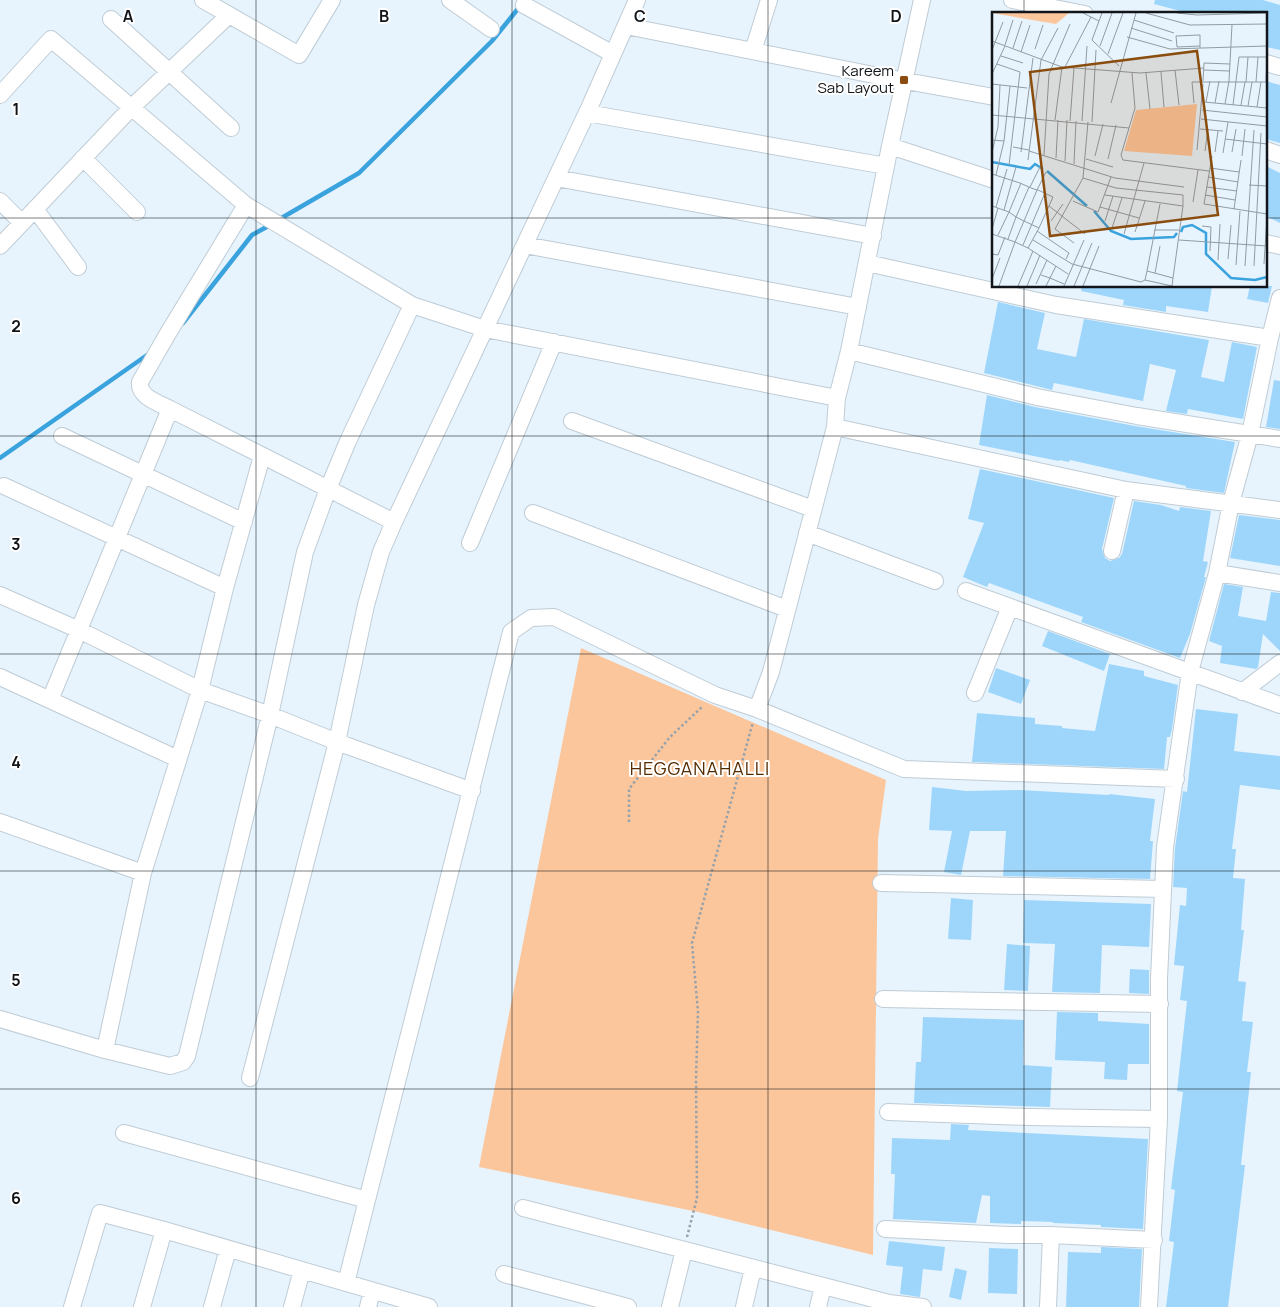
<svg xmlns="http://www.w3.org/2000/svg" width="1280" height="1307" font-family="Manrope,sans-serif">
  <rect width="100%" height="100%" fill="#e7f4fe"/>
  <path fill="#fcc69c" d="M581,648L886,780L878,839L873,1255L698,1212L479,1167Z"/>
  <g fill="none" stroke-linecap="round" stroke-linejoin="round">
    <path stroke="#3aa3de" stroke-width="4.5" d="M278,220L359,173L492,41L521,5
      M183,323L252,235L272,224
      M0,458L150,353"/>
  </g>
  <path fill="#9ed6fb" d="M1155,0H1263L1280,5V50L1266,47V14H1192L1154,4Z
    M1266,81L1280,85V143L1266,139Z
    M1266,166L1280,173V223L1266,216Z
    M1082,286H1212L1208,312L1166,306V312L1123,305L1124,300L1081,291Z
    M1250,286H1272L1268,303L1247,299Z
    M998,302L1045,313L1037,349L1076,357L1084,319L1209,340L1201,377L1224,382L1232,342L1257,347L1243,419L1188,409L1187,414L1166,411L1176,370L1150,364L1143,401L1054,383L1052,390L984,373Z
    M1274,380L1280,381V429L1266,427Z
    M987,395L1035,407L1135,426L1235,442L1224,493L1186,488V486L1070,460L1069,462L1059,460V461L979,445Z
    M980,469L1114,498L1102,549L1105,558L1110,561L1119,558L1122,554L1134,501L1161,505L1179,511L1180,507L1211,511L1203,561L1208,562L1204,577H1206L1190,634L1180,658L1081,622L1083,617L989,583L987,587L963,577L984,523L968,519Z
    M1239,515L1280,520V566L1230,558Z
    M1224,584L1243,587L1238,616L1266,621L1271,592L1280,593V651L1263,634L1258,667L1256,669L1220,663L1222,646L1209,641Z
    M1048,631L1110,654L1104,671L1042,646Z
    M1109,664L1144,671V676L1178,685L1172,729L1170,737H1167L1164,769L972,762L977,713L1035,718V724L1062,726V728L1095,731Z
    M996,668L1030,680L1021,704L988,692Z
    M1196,709L1238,714L1234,751L1280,756V790L1240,785L1232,849H1236L1233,878L1245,879L1241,930H1244L1238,981L1246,982L1242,1021L1253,1022L1247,1072H1251L1241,1165H1245L1228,1307H1166L1174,1242L1169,1241L1175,1190L1171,1189L1183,1092L1177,1091L1187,1001L1180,1000L1184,966L1174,965L1180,905L1186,906L1187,888L1173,887L1175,848L1183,791L1187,792Z
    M932,787L966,791L1021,790L1109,795V794L1155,799L1150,841H1153L1150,879L1003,876L1006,831H970L961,875L944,872L952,831L929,830Z
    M951,898L973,900L971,940L948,939Z
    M1024,900L1151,904L1149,947L1102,945L1100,993L1052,992L1055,944L1023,943Z
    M1007,944L1030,946L1028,991L1004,990Z
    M1130,969L1149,970V994L1129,993Z
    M1057,1012L1098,1013V1021L1149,1024V1064H1128L1127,1080L1104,1079L1105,1062L1055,1060Z
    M923,1017L1024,1020L1023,1065L1052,1067L1050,1107L914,1103L916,1062H921Z
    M951,1124L969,1125L968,1130L1148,1139L1143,1229L1101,1227V1225L1053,1223V1222L1021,1221V1224L990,1223V1196L982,1195L976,1223L893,1219L895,1174H891L892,1138L950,1140Z
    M889,1241L945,1247L942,1271L923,1269L920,1297L900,1294L903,1267L886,1265Z
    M1101,1247L1142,1249L1139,1307H1066L1068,1252L1101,1253Z
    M989,1248L1018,1249L1017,1294L988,1293Z
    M955,1268L967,1271L961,1300L949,1297Z"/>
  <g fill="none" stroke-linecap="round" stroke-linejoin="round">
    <g stroke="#bfccd5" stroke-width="18">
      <path id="minor" d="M203,0L299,55L332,0
        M450,0L491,29
        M1012,0L1085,14
        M524,5L613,54
        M111,19L231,128
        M626,26L884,77L994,97
        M753,51L769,0
        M1266,63L1280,67
        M0,95L51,39L246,205L412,305L485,329L837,398
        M587,113L886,166
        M890,146L994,180
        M1266,150L1280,155
        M83,158L137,212
        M556,178L873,236
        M0,201L22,223
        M246,205L167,335L140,382C138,397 159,403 170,409L394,522
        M35,209L78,267
        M1266,243L1280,246
        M525,245L858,307
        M0,246L131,108L229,15
        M867,263L1056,305L1270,338
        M849,351L1037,397L1137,416L1280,439
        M572,421L813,509
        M835,427L1126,490L1280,510
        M62,436L244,522
        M4,486L225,588
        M533,513L787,609
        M807,533L935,581
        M470,543L554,342
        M1112,551L1126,490
        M1217,573L1280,583
        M966,591L1280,705
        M0,595L79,630L200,690L270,715L337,742L472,791
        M0,677L178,759
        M1242,692L1280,663
        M975,693L1010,607
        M50,700L170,409
        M757,709L904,769L1176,779
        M0,822L143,873
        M881,883L1163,889
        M883,999L1160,1004
        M0,1019L105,1050L143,873L200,690L225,588L262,456
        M105,1050L170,1066L183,1062L187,1056L270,715L305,552L328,489L348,441L412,305
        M250,1078L337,742L366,605L381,552L394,522L590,106L637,0
        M888,1112L1028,1117L1159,1119
        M124,1133L367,1200
        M523,1208L889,1303L923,1307
        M885,1229L1008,1235H1051L1048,1307
        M1051,1235L1154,1240
        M504,1274L628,1307
        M346,1283L511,632L531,618L554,617L715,695L757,709L771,672L835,427L837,398L849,351L890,146L922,0
        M72,1307L100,1213L164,1230L429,1307
        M142,1307L164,1230
        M212,1307L228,1249
        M292,1307L302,1270
        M368,1307L372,1291
        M670,1307L684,1250
        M744,1307L753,1268
        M818,1307L823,1286
        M1149,1307L1159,1119V979L1165,847L1190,672L1217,573L1231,503L1250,434L1270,338L1280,298"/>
    </g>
    <path stroke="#98a2aa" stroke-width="2.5" stroke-dasharray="2.5 2.5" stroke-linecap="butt" d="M629,822V789L670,737L703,706
      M687,1237L697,1198L696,1078L698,1012L692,943L753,722"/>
    <use href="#minor" stroke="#fff" stroke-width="16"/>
  </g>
  <path fill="none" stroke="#111519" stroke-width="1" stroke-opacity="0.55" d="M256,0V1307M512,0V1307M768,0V1307M1024,0V14M0,218H994M1266,218H1280M1024,286V1307M0,436H1280M0,654H1280M0,871H1280M0,1089H1280"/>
  <rect fill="#8a4d0e" stroke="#fff" stroke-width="2" x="899" y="75" width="10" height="10" rx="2.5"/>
  <g text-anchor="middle" stroke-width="4" stroke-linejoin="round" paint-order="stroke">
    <g font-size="15" fill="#111519" stroke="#fff" text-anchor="end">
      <text x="894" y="76">Kareem<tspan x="894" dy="17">Sab Layout</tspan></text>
    </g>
    <g font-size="18" letter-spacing="1" fill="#552b00" stroke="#fff">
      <text x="700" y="775">HEGGANAHALLI</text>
    </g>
  </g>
  <g transform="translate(992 12)">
    <rect width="275" height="275" fill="#e7f4fe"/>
    <path d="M0,1H77L64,12ZM205,92L200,144L132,139L144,98Z" fill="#fcc69c"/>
    <path fill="none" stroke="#3aa3de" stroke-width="2.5" d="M0,150L38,157L43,152L51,157M55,159L95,194M102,199L119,219L139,227L182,225L185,221M189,220L191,215L200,213L214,221V242L239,266L263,268L275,265"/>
    <path fill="none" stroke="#919ba2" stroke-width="1" d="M91,1L107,9M110,1L100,28L127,54M154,1L198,13L275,12M185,1L205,3L274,1M142,8L182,21M139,16L180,29M135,25L178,37L275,34M0,29L70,55L148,61L212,56M13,33L21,8M108,34L120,1M208,34L185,35L184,24L207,23H208V36M21,36L30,9M43,37L51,13M0,38L11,10M29,40L38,13M116,42L131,1M9,44L31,51M5,52L28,60L17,153M73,55L99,5M183,58L187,93M212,58L237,59M169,60L172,95M154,61L158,97M0,62L13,34M211,69L212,51L238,52M254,70L256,45M264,70L266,45M274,70L275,43M0,72L35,76M212,90L275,96M214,90L218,69M119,91L144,1M202,91L200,70H275M223,91L227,69M233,92L237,69L240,13M241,93L247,45H275M249,93L253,70M256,94L260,70M265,95L269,70M210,98L275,105M0,103L137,116L129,143L131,148L217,159M209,107L275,114M63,108L70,55M78,109L82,56M90,109L95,34M100,110L104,38M137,116L143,96L140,61M208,117L231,119M233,127L275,132M0,128L12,129L18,74M21,135L37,138M205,138L211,72M37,139L123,166L192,175M213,139L216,117M0,140L6,115L8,73M29,140L41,46M223,140L226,119M240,140L244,117M231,141L236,110M52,143L57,62L78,12M103,144L111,112M220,144L212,192L275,202M250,144L253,117M64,146L66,108M94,147L121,155M116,147L124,113M36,148L49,48L66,16M73,149L75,108M82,152L84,109M218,156L247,160M0,162L28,171L37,175L39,176L45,178H46L61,185L47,216L32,209L45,178L54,160M4,163L12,129M216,165L246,170M91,166L124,176L191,183V194M275,169V189M257,173L275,174M37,175L24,205L32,209L23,230L36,236L47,216M38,175L48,155M215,175L245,179M113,183L191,194L181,266M213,183L243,188M81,189L106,200L119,165M201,190L206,158M168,192L155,259L181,266L180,274M0,194L17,200L29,171M57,194L93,222M4,195L15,157M108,195L147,206M242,197L249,148M12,198L24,155M59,209L71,192M113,209L121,184M210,214L219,215L218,239M120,216L130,186M0,217L6,196M162,218H187M45,219L77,241L74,247M143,220L153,189M0,222L23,230L7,274M132,222L152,151M6,223L17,200L24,205L16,227M41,228L80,252L149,270L153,268M187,228L275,234M82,231L63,217L91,166L96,110M31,233L53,181M36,236L76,262M0,242L6,243L13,225M236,247L239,213M226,248L228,212M272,252L275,205M244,253L248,199M253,254L262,118M262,254L269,121M155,259L153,268L180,274M163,261L168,234M49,263L58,266L64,254M0,267L8,246M44,272L55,248M26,274L41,239M35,274L48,243M54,274L58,266L72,272M72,274L92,228M82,274L100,231M91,274L107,234"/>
    <path fill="#8a4d0e" fill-opacity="0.15" stroke="#8a4d0e" stroke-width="2.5" d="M205,39L226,203L58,224L38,60Z"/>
    <rect width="275" height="275" fill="none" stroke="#111519" stroke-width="2.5"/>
  </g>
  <g font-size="16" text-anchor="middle" font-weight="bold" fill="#111519" stroke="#fff" stroke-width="4" stroke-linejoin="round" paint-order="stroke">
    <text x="128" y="22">A</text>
    <text x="384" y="22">B</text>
    <text x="640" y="22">C</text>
    <text x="896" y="22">D</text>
    <text x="16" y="115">1</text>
    <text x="16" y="332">2</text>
    <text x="16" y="550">3</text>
    <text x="16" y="768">4</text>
    <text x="16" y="986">5</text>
    <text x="16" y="1204">6</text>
  </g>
</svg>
